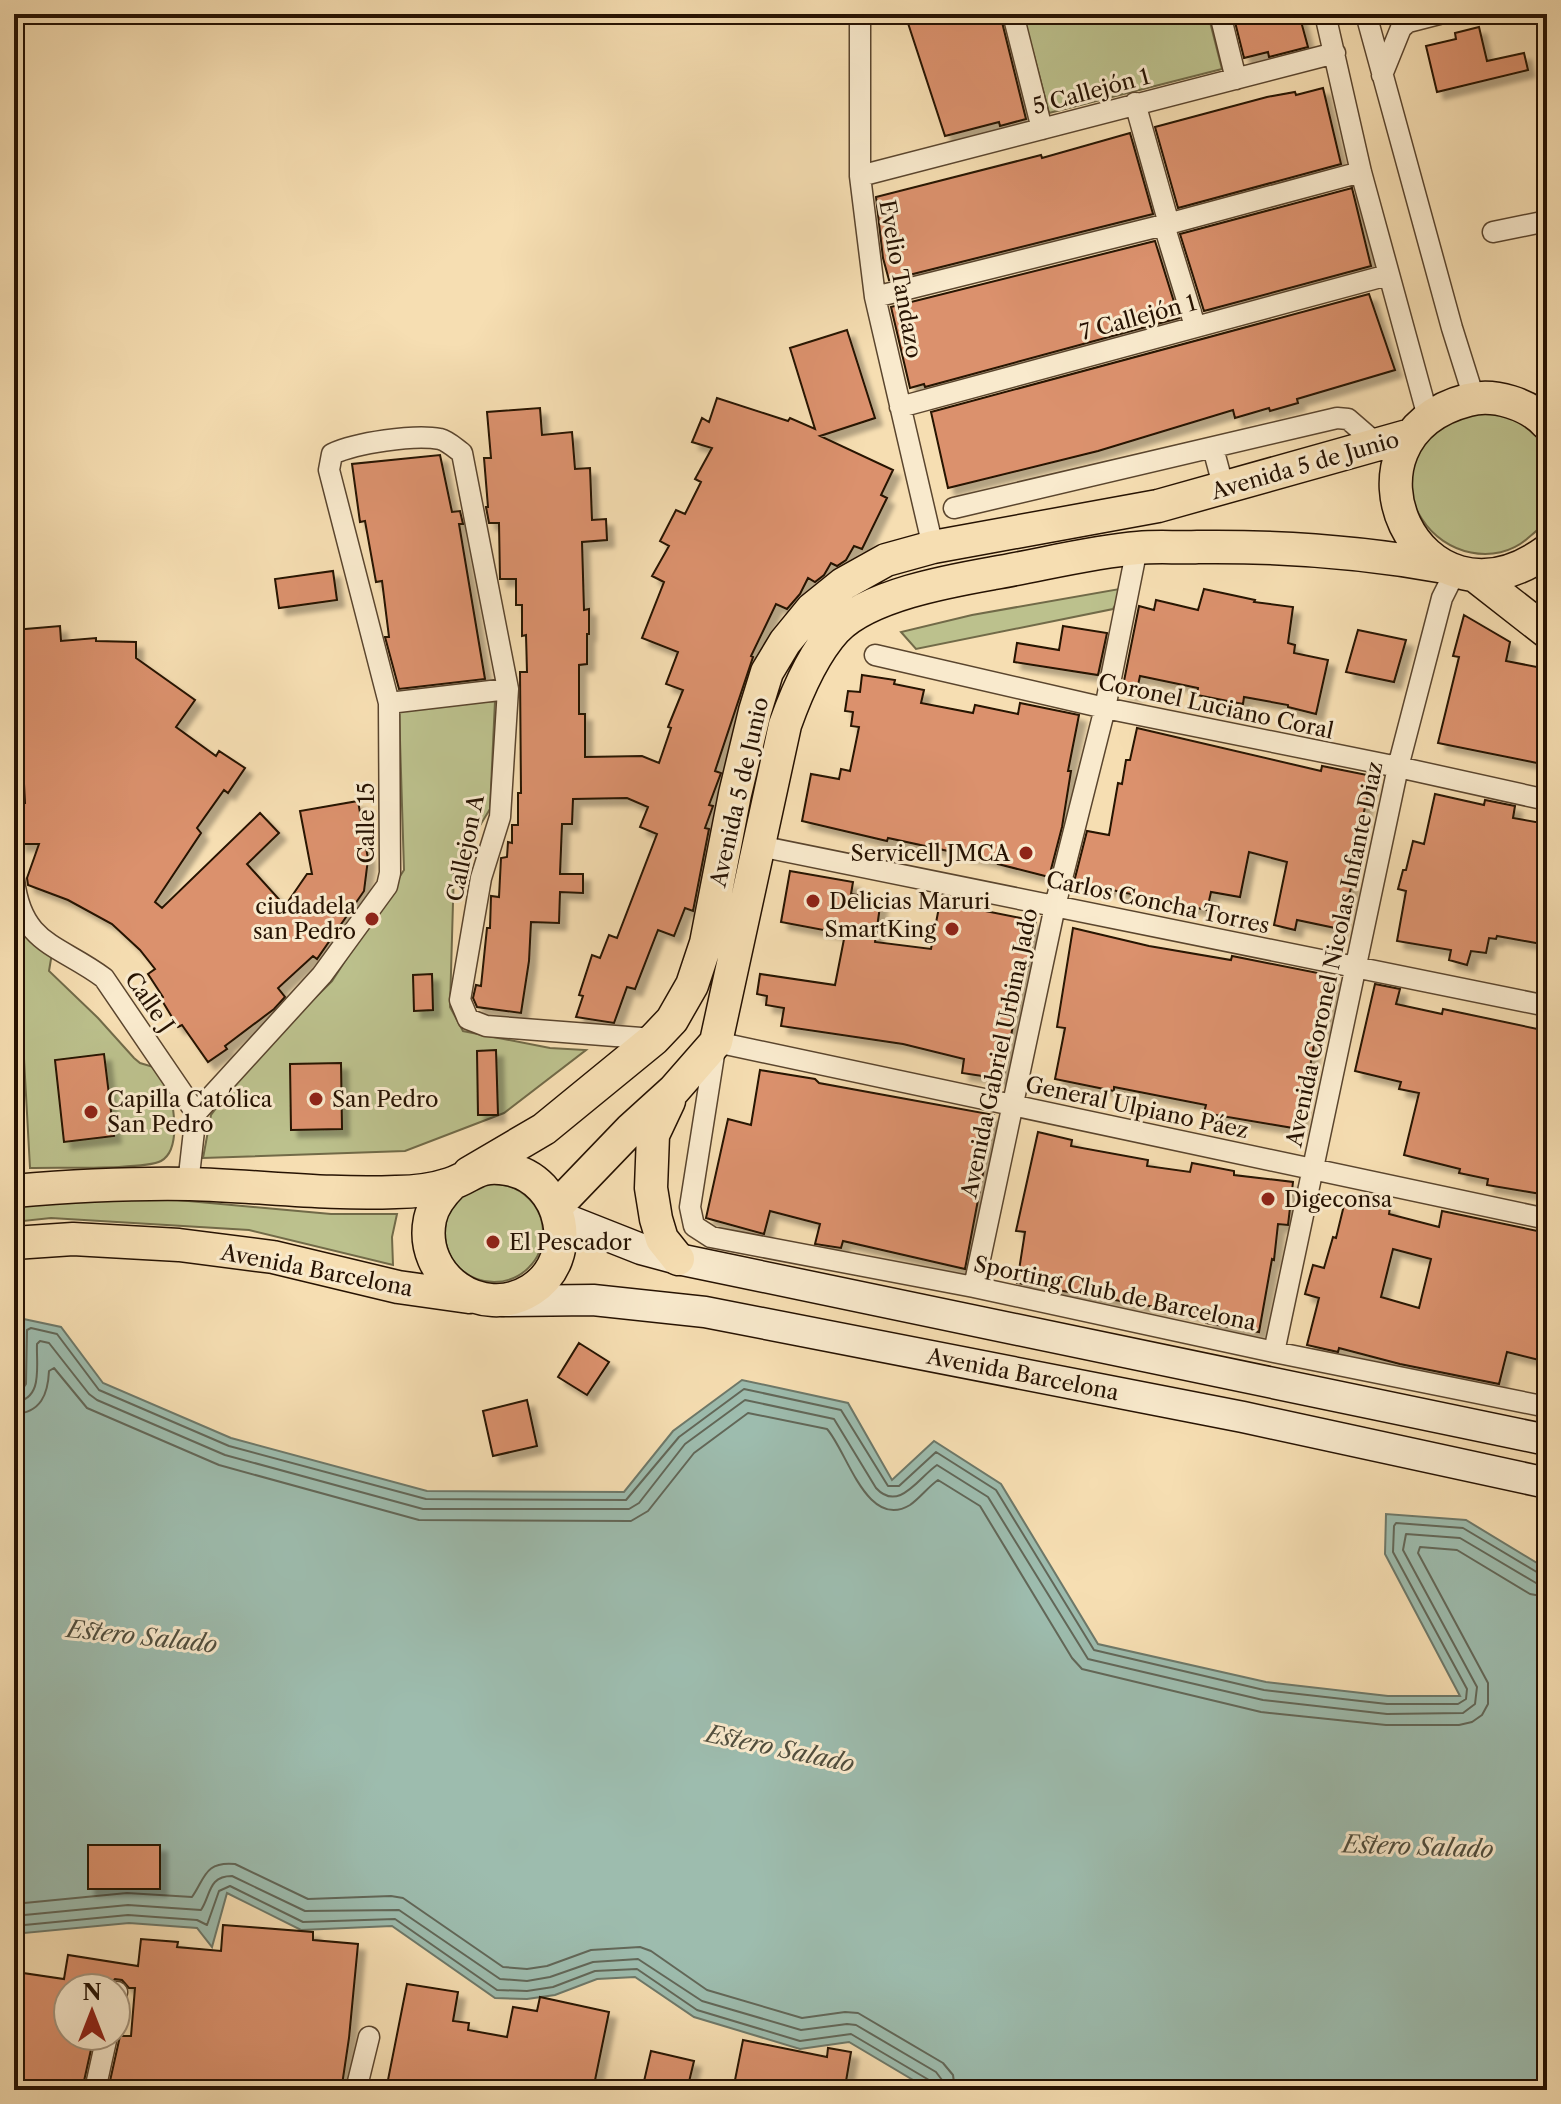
<svg xmlns="http://www.w3.org/2000/svg" width="1561" height="2104" font-family="'Libre Caslon Text',serif">
  <defs>
    <filter id="shadow"><feDropShadow dx="7" dy="7" stdDeviation="2" flood-color="#0004"/></filter>
  </defs>
  <rect width="100%" height="100%" fill="#f6deb2"/>
  <filter id="stains"><feTurbulence type="fractalNoise" baseFrequency=".0025" numOctaves="4"/><feColorMatrix values="0 0 0 0 .2 0 0 0 0 .09 0 0 0 0 .02 0 0 0 .5 -.17"/></filter>
  <radialGradient id="worn" r=".72"><stop offset=".6" stop-color="#630" stop-opacity="0"/><stop offset="1" stop-color="#630" stop-opacity=".3"/></radialGradient>
  <path fill="#bcc18d" stroke="#716a48" stroke-width="2" d="M1023,14H1208L1222,69L1049,113Z
    M1498,412C1537,427 1547,435 1547,478C1547,489 1550,504 1547,515C1545,525 1535,532 1528,538C1495,567 1444,554 1422,519C1398,484 1417,440 1450,419C1461,412 1485,413 1498,412Z
    M1125,588L1113,609L916,649L901,632L972,615Z
    M495,701L490,809L454,868L450,1007L463,1031L550,1048L586,1050L504,1113L405,1151L203,1158L211,1115L253,1059L332,981L404,870L399,708Z
    M17,931L52,953L49,971L98,1018L134,1058L140,1063L157,1068C161,1075 166,1083 169,1090C174,1108 181,1150 161,1161C145,1170 54,1167 30,1168Z
    M445 1233a49 49 0 1 1 98 0a49 49 0 1 1-98 0Z
    M123,1195L331,1214H397L392,1237L393,1265L249,1230L51,1218L14,1222V1196Z"/>
  <path fill="#9dbcae" stroke="#6d7869" stroke-width="2" d="M19,1318L61,1327L103,1383L231,1438L427,1491L624,1492L673,1431L742,1380L848,1403L892,1480L934,1441L1001,1484L1098,1644L1266,1682L1388,1696H1460L1385,1554L1386,1514L1466,1520L1547,1569V2090H930L849,2042L800,2049L694,2017L635,1977L597,1979L555,1995L527,1999L495,1998L392,1926L301,1930L227,1893L212,1947L197,1928L129,1923L14,1934V1388L19,1382Z"/>
  <g fill="none" stroke-linecap="round" stroke-linejoin="round">
    <path stroke="#626758" stroke-width="2" d="M14,1392L21,1391L26,1384L27,1330L31,1328L57,1334L99,1390L229,1446L426,1499L626,1500L679,1437L744,1389L841,1410L888,1486H899L936,1452L996,1490L1094,1650L1264,1690L1387,1704H1458L1466,1699L1467,1689L1393,1552L1394,1526L1396,1523L1463,1528L1540,1574L1547,1575
      M14,1402C44,1400 36,1365 37,1344L40,1341L49,1343L89,1394L97,1400L225,1455L423,1509H629L639,1503L685,1444L745,1400L834,1419L876,1488C899,1513 919,1477 937,1465L988,1497L1088,1659L1263,1700L1387,1714L1463,1713L1475,1704L1477,1687L1403,1550L1406,1534L1460,1538L1536,1583L1547,1585
      M14,1414C41,1413 48,1394 49,1371L54,1368L87,1408L219,1465L419,1520L631,1521L648,1511L694,1453L748,1413L827,1429C847,1451 867,1531 910,1505C920,1498 928,1487 938,1480L980,1506L1072,1658L1082,1669L1261,1712L1386,1725H1459L1472,1722L1482,1715L1488,1704V1683L1418,1553L1420,1547L1457,1550L1530,1594L1547,1597
      M14,1904L127,1893L192,1897C205,1879 204,1861 235,1864L308,1899L391,1896L403,1898L503,1967L527,1969L547,1966L591,1950L640,1947L651,1951L707,1990L802,2018L845,2012L858,2013L943,2063L953,2075L955,2090
      M14,1916L128,1905L201,1910C211,1895 208,1876 232,1876L305,1911L399,1910L500,1979L527,1981L550,1977L593,1962L638,1959L702,2001L801,2030L847,2024L856,2025L936,2072L942,2080L943,2090
      M14,1926L128,1915L197,1920L207,1925L219,1891L230,1886L303,1922L395,1919L497,1990L527,1991L553,1987L595,1971L637,1969L697,2010L800,2041L851,2034L929,2080L933,2090"/>
  </g>
  <path fill="#db916d" stroke="#261202" stroke-width="2" fill-rule="evenodd" filter="url(#shadow)" d="M905,14H1000L1026,119L1000,126L999,122L945,136Z
    M1233,14H1299L1308,47L1269,57L1268,52L1244,58Z
    M1479,27L1487,61L1524,53L1528,70L1437,92L1426,46L1456,39L1455,33Z
    M1323,88L1341,164L1178,208L1155,127L1267,97L1295,92L1296,95Z
    M1130,133L1153,214L889,280L883,258L876,197L1041,155L1042,158Z
    M1352,188L1371,266L1204,311L1180,234Z
    M1155,241L1179,318L925,387L924,384L910,388L891,307Z
    M1369,294L1395,370L1297,399L1298,403L1270,411L1269,408L1235,418L1233,410L1098,451L948,488L931,412Z
    M847,330L875,418L820,436L893,470L881,495L887,498L862,549L854,546L846,560L837,566L831,563L824,575L815,582L808,578L800,594L787,609L776,604L751,656L753,657L715,771L721,773L709,805L713,806L705,828L709,829L693,911L685,908L674,936L658,930L635,989L627,987L614,1023L576,1017L583,996L579,995L592,955L600,958L609,935L617,938L657,834L640,827L648,807L627,798L573,799L572,824H562L560,874H583V893L560,892L559,923L531,922L529,961L521,1013L477,1007L473,998L476,985L481,986L487,928H490L491,896L499,897L501,858L507,857L508,842L512,843V825H518V793H521L520,672H527L526,635L522,636V605H516V579H500L499,523H489L486,507H488L484,458H491L487,412L540,408L542,435L572,432L575,469L590,468L592,520L606,519L607,540L582,542L584,610L589,609V634H587V664L579,665V714H585V757L642,756L659,763L671,728L668,727L683,690L666,684L678,652L642,638L664,582L652,576L669,546L660,541L676,510L685,514L701,482L695,479L712,448L692,442L702,418L709,422L717,398L788,421L790,418L815,429L790,348Z
    M440,455L452,512L460,511L463,524H459L485,679L399,689L385,637H389L382,581L376,582L365,521L360,522L352,464Z
    M333,571L337,600L279,608L275,579Z
    M1204,589L1255,600L1254,602L1293,607L1288,643L1295,645L1294,653L1328,660L1316,714L1288,707V705L1244,697L1243,704L1197,695L1198,688L1140,676L1136,694L1122,691L1139,606L1154,610L1156,600L1198,610Z
    M1464,615L1510,642L1506,661L1542,668L1541,672L1547,673V765L1438,743L1459,657L1453,656Z
    M60,626L61,641L96,638V641L136,642V658L195,700L176,727L216,756L219,751L245,768L228,793L224,790L197,828L201,833L155,902L162,908L260,813L279,833L247,864L285,906L307,874H312L300,811L358,801L368,859L364,891L317,959L313,956L278,988L285,997L274,1009L225,1046L227,1049L208,1062L182,1025L178,1027L161,999L163,997L148,974L155,969L140,950L112,924L68,900L28,885L27,878L39,844H19L18,803H25L20,707H17L14,680V630Z
    M1063,626L1107,633L1098,675L1014,662L1017,643L1059,650Z
    M1358,630L1406,640L1394,682L1346,672Z
    M862,675L895,680L894,684L924,690L921,703L973,713L975,705L1018,714L1020,703L1079,715L1068,771H1071L1062,827L1049,877L998,864L999,862L888,838L887,841L802,821L811,774L839,779L841,769L850,771L859,727L851,726L853,712L845,711L848,691L860,692Z
    M1137,728L1321,771L1322,766L1372,776L1348,883L1352,884L1340,929L1297,920L1295,930L1274,925L1287,862L1249,852L1240,897L1211,892L1207,910L1074,882L1087,831L1109,835L1118,783L1122,784L1126,760H1130Z
    M1435,794L1484,805L1485,800L1515,806L1513,818L1547,824V945L1497,936L1496,939L1489,938L1486,953L1471,951L1467,965L1449,960L1451,950L1397,941L1406,891L1398,889L1403,870H1406L1413,841L1424,844Z
    M790,871L853,882L851,894L881,899L875,942L931,949L940,902L1036,921L1028,966H1024L1003,1079L962,1073L964,1059L903,1044L781,1026L784,1008L766,1005L767,996L757,994L760,974L835,985L845,934L781,922Z
    M1073,928L1149,946L1231,960L1232,956L1333,976L1322,1029L1317,1028L1299,1129L1204,1113L1206,1105L1114,1087V1091L1055,1079L1065,1028L1057,1027Z
    M432,974L433,1010L414,1011L413,975Z
    M1375,984L1400,989L1396,1004L1442,1014L1443,1009L1547,1031V1195L1487,1185L1488,1179L1459,1173L1460,1169L1404,1155L1419,1093L1399,1089L1401,1082L1355,1071Z
    M496,1050L498,1115H478L477,1051Z
    M104,1054L114,1136L64,1142L55,1060Z
    M341,1063L342,1129L291,1130L290,1064Z
    M760,1070L815,1079L819,1083L994,1115L965,1269L843,1241L841,1248L815,1244L820,1224L770,1211L764,1234L706,1218L728,1119L751,1125Z
    M1038,1132L1072,1140L1071,1146L1148,1160L1147,1166L1190,1172L1192,1163L1234,1171V1175L1293,1182L1288,1225L1278,1224L1274,1260L1272,1259L1259,1332L1206,1323L1207,1316L1017,1283L1025,1232L1016,1231Z
    M1346,1197L1390,1207L1389,1214L1439,1227L1442,1211L1547,1233L1538,1286L1547,1288V1362L1507,1352L1499,1384L1400,1364L1339,1348L1338,1352L1307,1345L1319,1298L1305,1294L1313,1265L1324,1268L1333,1237L1336,1238ZM1393,1249L1431,1259L1419,1308L1381,1297Z
    M579,1343L609,1362L587,1395L558,1377Z
    M527,1400L537,1446L493,1456L483,1411Z
    M88,1845H160V1889H88Z
    M223,1925L313,1932V1940L358,1944L349,2038L342,2085H338L337,2090H108L120,2036H131L135,1988H129L122,1980L115,1979L105,1988H68V2036H94L82,2090H14L16,1972L64,1979L68,1955L138,1966L141,1939L178,1942L177,1947L221,1951Z
    M407,1984L458,1992L453,2021L469,2023L468,2030L507,2037L513,2007L537,2011L540,1997L609,2012L593,2090H386Z
    M743,2040L827,2057L828,2048L851,2052L845,2087L821,2082L819,2090H733Z
    M651,2051L694,2061L687,2090H642Z"/>
  <g fill="none" stroke-linecap="round" stroke-linejoin="round">
    <g stroke="#5a452e" stroke-width="23">
      <path id="street" d="M860,14V176L875,297L933,547
        M1013,14L1042,129
        M1220,14L1236,79
        M1325,14L1361,172L1428,417
        M1366,14L1452,328L1474,398
        M1382,75L1401,28L1408,22L1439,14
        M1135,103L1169,224
        M860,176L1335,53
        M1164,225L1195,326
        M1493,232L1547,221
        M875,297L1164,225L1361,172
        M900,407L1388,275
        M1213,448L1224,489
        M954,508L1337,418L1348,419L1378,445
        M875,655L1105,708L1398,767L1547,800
        M389,703L508,689
        M759,846L1547,1006
        M14,880C22,945 58,944 104,978L196,1113L188,1184
        M196,1113L322,975L387,886L390,873L389,703L329,470L332,454C356,443 414,434 440,439C448,441 455,448 462,453L508,689L500,817L481,878L460,1000L468,1019L486,1026L654,1039
        M1547,1219L716,1042L690,1207L694,1226L711,1237L974,1287L1274,1352L1547,1407
        M974,1287L1055,906L1105,708L1137,548
        M1274,1352L1398,767L1442,598L1456,570
        M116,1995L117,1992
        M95,2090L107,2036
        M356,2090L369,2037"/>
    </g>
    <g stroke="#261202" stroke-width="33">
      <path id="secondary" d="M560,1217L641,1249L678,1259L1547,1440
        M504,1301L593,1300L705,1312L1243,1417L1547,1483"/>
    </g>
    <g stroke="#261202" stroke-width="35">
      <path id="primary" d="M1547,424C1529,404 1494,393 1468,400C1325,437 1417,645 1547,551
        M1474,575L1547,632
        M669,1101L653,1135L651,1188L656,1219L662,1239L678,1259
        M469,1173L544,1129L654,1039L672,1020L692,985L706,943L735,794L755,711L767,672L785,642L812,609L843,584L886,560L933,547L1158,506L1411,435
        M14,1191C72,1186 132,1183 190,1184C259,1186 328,1195 396,1192C413,1192 435,1189 450,1184C474,1176 477,1164 507,1169C565,1179 580,1259 531,1290C482,1321 418,1277 430,1219C433,1205 442,1194 452,1184
        M556,1207L631,1129L674,1090L716,1042L785,725C796,694 813,654 836,629C869,595 949,581 994,573C1041,565 1090,552 1138,548C1157,546 1178,548 1198,547C1281,546 1364,552 1445,567
        M14,1243L73,1239L179,1245L273,1257L398,1287L469,1297"/>
    </g>
    <use href="#street" stroke="#f9eacd" stroke-width="20"/>
    <use href="#secondary" stroke="#f9eacd" stroke-width="30"/>
    <use href="#primary" stroke="#f6deb2" stroke-width="32"/>
  </g>
  <g fill="#8f2418" stroke="#f9eacd" stroke-width="3">
    <circle cx="1026" cy="853" r="8"/>
    <circle cx="813" cy="901" r="8"/>
    <circle cx="372" cy="919" r="8"/>
    <circle cx="952" cy="929" r="8"/>
    <circle cx="316" cy="1099" r="8"/>
    <circle cx="91" cy="1112" r="8"/>
    <circle cx="1268" cy="1199" r="8"/>
    <circle cx="493" cy="1242" r="8"/>
  </g>
  <g text-anchor="middle" stroke-width="6" stroke-linejoin="round" paint-order="stroke">
    <g font-size="22" fill="#261202" stroke="#f9eacd">
      <text transform="translate(1091 91) rotate(-15)" y="8">5 Callejón 1</text>
      <text transform="translate(901 279) rotate(80)" y="8">Evelio Tandazo</text>
      <text transform="translate(1138 317) rotate(-15)" y="8">7 Callejón 1</text>
      <text transform="translate(1305 465) rotate(-16)" y="8">Avenida 5 de Junio</text>
      <text transform="translate(1216 706) rotate(12)" y="8">Coronel Luciano Coral</text>
      <text transform="translate(739 792) rotate(-77)" y="8">Avenida 5 de Junio</text>
      <text transform="translate(366 823) rotate(-90)" y="8">Calle 15</text>
      <text transform="translate(465 848) rotate(-78)" y="8">Callejon A</text>
      <text transform="translate(1158 902) rotate(12)" y="8">Carlos Concha Torres</text>
      <text transform="translate(1334 954) rotate(-78)" y="8">Avenida Coronel Nicolas Infante Diaz</text>
      <text transform="translate(150 1002) rotate(55)" y="8">Calle J</text>
      <text transform="translate(999 1053) rotate(-78)" y="8">Avenida Gabriel Urbina Jado</text>
      <text transform="translate(1137 1107) rotate(12)" y="8">General Ulpiano Páez</text>
      <text transform="translate(317 1270) rotate(11)" y="8">Avenida Barcelona</text>
      <text transform="translate(1115 1293) rotate(12)" y="8">Sporting Club de Barcelona</text>
      <text transform="translate(1023 1374) rotate(11)" y="8">Avenida Barcelona</text>
    </g>
    <g font-size="22" fill="#261202" stroke="#f9eacd" text-anchor="start">
      <text x="1010" y="861" text-anchor="end">Servicell JMCA</text>
      <text x="829" y="909">Delicias Maruri</text>
      <text x="356" y="914" text-anchor="end">ciudadela<tspan x="356" dy="25">san Pedro</tspan></text>
      <text x="936" y="937" text-anchor="end">SmartKing</text>
      <text x="107" y="1107">Capilla Católica<tspan x="107" dy="25">San Pedro</tspan></text>
      <text x="332" y="1107">San Pedro</text>
      <text x="1284" y="1207">Digeconsa</text>
      <text x="509" y="1250">El Pescador</text>
    </g>
    <g font-size="24" font-style="italic" fill="#504e3e" stroke="#f9eacd">
      <text transform="translate(142 1637) rotate(6)" y="8">Estero Salado</text>
      <text transform="translate(780 1749) rotate(12)" y="8">Estero Salado</text>
      <text transform="translate(1418 1847) rotate(2)" y="8">Estero Salado</text>
    </g>
  </g>
  <rect width="1561" height="2104" fill="none" stroke="#f6deb2" stroke-width="48"/>
  <rect x="16" y="16" width="1529" height="2072" fill="none" stroke="#261202" stroke-width="4"/>
  <rect x="24" y="24" width="1513" height="2056" fill="none" stroke="#261202" stroke-width="2"/>
  <g transform="translate(92 2012)"><circle r="38" fill="#f9eacd" stroke="#a5947c" stroke-width="2"/>
  <path d="M0-6L14 30L0 20L-14 30Z" fill="#8f2418"/>
  <text y="-12" font-size="22" font-weight="bold" text-anchor="middle" fill="#261202">N</text>
  </g>
  <rect width="100%" height="100%" filter="url(#stains)"/>
  <rect width="100%" height="100%" fill="url(#worn)"/>
</svg>
